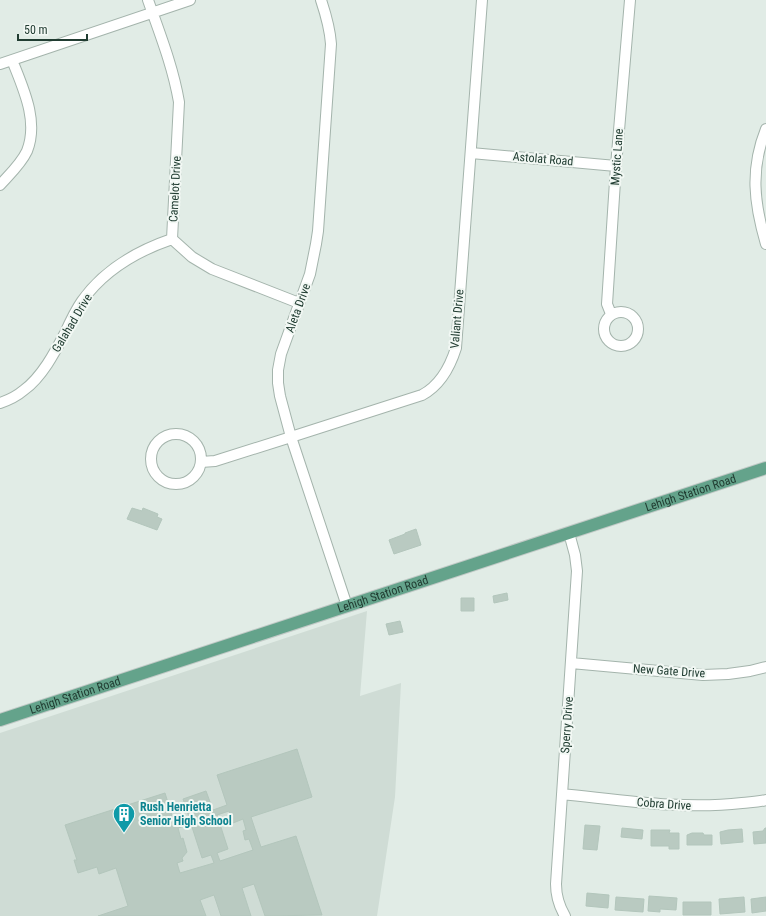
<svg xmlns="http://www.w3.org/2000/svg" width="766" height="916" font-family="'Roboto Condensed',sans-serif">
  <rect width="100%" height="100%" fill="#e1ece6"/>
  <path fill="#cfdcd5" d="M367,611L360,696L401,683L395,797L377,916H0V733Z"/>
  <path fill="#b9cac1" stroke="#b3c6bc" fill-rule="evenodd" d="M132,508L142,511L143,508L158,514L157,517L162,519L157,530L127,519Z
    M416,529L421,545L394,554L389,540L405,534V533Z
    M507,593L508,600L494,603L493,596Z
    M461,598H474V611H461Z
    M400,621L403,632L389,635L386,624Z
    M297,749L312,797L251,817L261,847L296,836L322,915L265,916L254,884L242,888L251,916H221L214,895L200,900L206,916H98L128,906L116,868L99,874L97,867L78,873L74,860H77L65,825L165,793L174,822L189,817L183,799L206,791L213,810L227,805L217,775ZM229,811L233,823L243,819L246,830L243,831L245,840L249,839L253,850L220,861L217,853L228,849L217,815ZM191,824L202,858L211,855L214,863L180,873L177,863L183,861L182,858L187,852L183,838L181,839L178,828Z
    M585,825L600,826L597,850L583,849Z
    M622,828L643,830L642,839L621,837Z
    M765,828H766V843L754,844L753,832L763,831Z
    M742,829L743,842L721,844L720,832L728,830Z
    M651,830H670L669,833H679V849H669V846H651Z
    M692,833H703L704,835H712V845H687V835Z
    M587,893L609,895L608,908L586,906Z
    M649,896L677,898L676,910L660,909V912L648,911Z
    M616,897L644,899L643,912L615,910Z
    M744,897L745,912L720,914L719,899Z
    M766,897V911L752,913L751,899Z
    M683,902H711V915H683Z"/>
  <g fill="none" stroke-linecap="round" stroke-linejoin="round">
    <g stroke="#a4b4ac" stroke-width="12">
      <path id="minor" d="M148,0C160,34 173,67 179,102L172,239
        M321,0C326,15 330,29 331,44L318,231L316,244L310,274L281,354L278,370V383L280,396L291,437L347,606
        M0,64L190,0
        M766,129C750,169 754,203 766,244
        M471,153L616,166
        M0,185C9,175 21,164 27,151C39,121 23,88 12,60
        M172,239L192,257L212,269L299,303
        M604 329a17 17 0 1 1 34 0a17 17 0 1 1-34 0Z
        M611,314L607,304L616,166L630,0
        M0,403C9,400 17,396 24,390C42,377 55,352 65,333C70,322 75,311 82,301C104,270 137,251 172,239
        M151 459a25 25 0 1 1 50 0a25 25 0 1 1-50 0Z
        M201,462L215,461L291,437L422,395C439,386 450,367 456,348L482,0
        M571,663L703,675L728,674L750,671L766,667
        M562,794C622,800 682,810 742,803C750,802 758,802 766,800
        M565,916C559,906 556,896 556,884L577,571L575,555L569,533"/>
    </g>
    <g stroke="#c1c9c6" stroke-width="14">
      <g id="major">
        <path id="s1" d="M0,720L347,606L766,468"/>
      </g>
    </g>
    <use href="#minor" stroke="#fff" stroke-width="10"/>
    <use href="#major" stroke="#64a38b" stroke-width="12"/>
  </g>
  <defs>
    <g id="building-pin" transform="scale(1.15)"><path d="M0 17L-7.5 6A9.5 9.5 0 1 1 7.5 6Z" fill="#0f9aa8" stroke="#f2f8f4"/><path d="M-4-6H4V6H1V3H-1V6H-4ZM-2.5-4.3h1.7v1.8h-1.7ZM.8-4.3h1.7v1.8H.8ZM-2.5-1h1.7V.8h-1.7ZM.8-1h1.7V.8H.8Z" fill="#fff"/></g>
  </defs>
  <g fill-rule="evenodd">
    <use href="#building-pin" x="124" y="814"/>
  </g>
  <g text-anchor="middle" stroke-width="4" stroke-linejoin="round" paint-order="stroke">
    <g font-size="12" fill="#213d32" stroke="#f2f8f4">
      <text transform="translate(617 157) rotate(-86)" y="4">Mystic Lane</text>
      <text transform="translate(543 159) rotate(5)" y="4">Astolat Road</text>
      <text transform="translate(175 189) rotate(-87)" y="4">Camelot Drive</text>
      <text transform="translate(298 308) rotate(-70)" y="4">Aleta Drive</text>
      <text transform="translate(457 319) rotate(-85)" y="4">Valiant Drive</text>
      <text transform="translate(72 323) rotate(-59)" y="4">Galahad Drive</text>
      <text dy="4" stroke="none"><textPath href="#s1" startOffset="727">Lehigh Station Road</textPath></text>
      <text dy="4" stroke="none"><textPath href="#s1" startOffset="403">Lehigh Station Road</textPath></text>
      <text transform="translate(669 671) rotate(4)" y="4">New Gate Drive</text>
      <text dy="4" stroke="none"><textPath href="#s1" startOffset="79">Lehigh Station Road</textPath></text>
      <text transform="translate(567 725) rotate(-86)" y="4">Sperry Drive</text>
      <text transform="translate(664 804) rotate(4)" y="4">Cobra Drive</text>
    </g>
    <g font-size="12" font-weight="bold" fill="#0d838f" stroke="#f2f8f4" text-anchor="start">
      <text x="140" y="811">Rush Henrietta<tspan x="140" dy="14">Senior High School</tspan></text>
    </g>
  </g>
  <path d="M18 34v6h69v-6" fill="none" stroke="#213d32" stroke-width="2"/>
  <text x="24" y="34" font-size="12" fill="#213d32" stroke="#f2f8f4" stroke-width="3" paint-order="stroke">50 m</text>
</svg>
